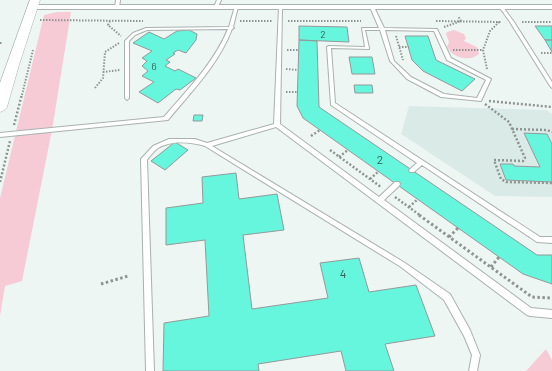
<svg xmlns="http://www.w3.org/2000/svg" width="552" height="371" font-family="Barlow,sans-serif">
  <rect width="100%" height="100%" fill="#eef6f4"/>
  <path fill="#daebe7" d="M409,106L547,110L552,114V197L495,196L401,134Z"/>
  <path fill="#f6cbd6" d="M57,12H71L52,130L22,281L5,286L0,316V198L44,15Z
    M454,30L464,34L466,38L464,41L477,47L479,54C470,62 452,58 447,47L449,42L446,34L447,32Z
    M546,349L552,360V371H526Z"/>
  <path fill="#65f6dd" stroke="#939a99" d="M299,26L347,27L349,42L299,40Z
    M535,26H552V40H545Z
    M189,30L197,34L196,40L186,53L178,50L173,53L175,54L166,60L170,62L165,66L175,71L178,69L196,78L180,90L176,89L158,103L139,92L154,82L142,76L148,71L142,66L147,61L142,58L152,51L133,43L149,32L164,39L177,31Z
    M405,36H428L436,60L475,79L462,91L423,71L412,60Z
    M299,40L317,41L319,107L537,255H552V284L523,274L303,118L297,106Z
    M545,40H552V52Z
    M349,57H372L375,74H352Z
    M354,85H372L373,93H355Z
    M194,115H203L202,121H193Z
    M524,133L547,134L552,144V182L506,180L500,164H513L514,166L540,167Z
    M175,142L188,150L165,170L151,161Z
    M236,173L239,199L277,194L284,230L243,235L252,309L328,298L320,263L359,258L369,292L416,285L435,336L385,344L394,371H346L341,351L258,364L259,371H163L164,323L209,316L205,240L166,245V208L203,203L202,177Z"/>
  <g fill="none" stroke-linecap="round" stroke-linejoin="round">
    <g stroke="#a9b1af" stroke-width="2">
      <path id="lane" d="M116,0H120L119,8L117,9L115,8Z
        M217,0H221L218,7L216,8L214,7Z
        M235,6L238,7L233,27L234,28L232,29C219,64 191,92 168,120L0,137V133L164,117C187,90 214,63 228,29L147,30L135,35L129,41V98L127,100L125,98V41L133,33L146,28L229,27Z
        M279,6L282,7L280,124L379,197L395,182H399L400,184L399,186L384,200L531,308L552,310V318L530,316L527,315L276,127L212,146L405,263L450,294L470,330L480,355L477,371H469L472,355L464,336L444,300L401,267L205,146C191,142 172,140 158,148C154,151 150,156 147,160L154,371H146L141,159L153,146L169,139H195L207,143L274,124Z
        M371,6L374,7L384,28L437,29L451,58L491,79L481,101L441,97L407,79L390,61L380,30H365L369,48V49L331,48L335,103L540,237H552V243L537,242L422,165L414,172H410L409,170L417,163L331,105L327,47L329,46L365,47L362,28H379L370,7ZM385,30L434,31L447,60L486,80L477,98L444,94L411,77L394,61Z
        M501,7H503L514,22L552,82V88L550,86L510,22L500,8Z"/>
    </g>
    <g stroke="#a9b1af" stroke-width="2">
      <path id="street" d="M31,5H552V9H34L30,7Z"/>
    </g>
    <g stroke="#a9b1af" stroke-width="1">
      <path id="secondary" d="M30,0H40L19,65L7,107L5,110L0,112V83Z"/>
    </g>
    <path stroke="#8e9492" stroke-width="2" stroke-dasharray="1.5 1.5" stroke-linecap="butt" d="M40,20L143,21
      M110,21L108,25L121,36
      M240,21H273
      M288,21H361
      M436,21L501,22
      M522,22H552
      M444,27L461,21L458,16
      M396,36L403,60
      M0,43H3
      M399,47H409
      M287,50H299
      M453,50H483
      M541,53H552
      M286,69L298,70
      M487,69L483,50L490,31L499,22
      M103,72L120,70
      M95,88L103,78L105,52L119,43
      M286,92H297
      M22,95L33,50"/>
    <path stroke="#8e9492" stroke-width="2.5" stroke-dasharray="2 2" stroke-linecap="butt" d="M489,101L552,107
      M485,104L509,122L525,158L523,161L494,160L501,179L506,182L552,183
      M14,125L22,94
      M512,129L547,130L552,132
      M311,136L320,130
      M330,150L381,187
      M339,157L348,150
      M370,179L379,171
      M0,182L10,141
      M395,197L421,216
      M409,207L418,199"/>
    <path stroke="#8e9492" stroke-width="3" stroke-dasharray="2.5 2.5" stroke-linecap="butt" d="M419,215L532,297L552,298
      M449,237L458,228
      M491,267L499,257
      M101,284L128,276"/>
    <use href="#lane" fill="#fff" fill-rule="evenodd"/>
    <use href="#street" fill="#fff" fill-rule="evenodd"/>
    <use href="#secondary" fill="#fff" fill-rule="evenodd"/>
  </g>
  <g text-anchor="middle" stroke-width="3" stroke-linejoin="round" paint-order="stroke">
    <g font-size="10" fill="#385e58">
      <text x="323" y="38">2</text>
      <text x="154" y="70">6</text>
    </g>
    <g font-size="12" fill="#385e58">
      <text x="380" y="164">2</text>
      <text x="343" y="278">4</text>
    </g>
  </g>
</svg>
